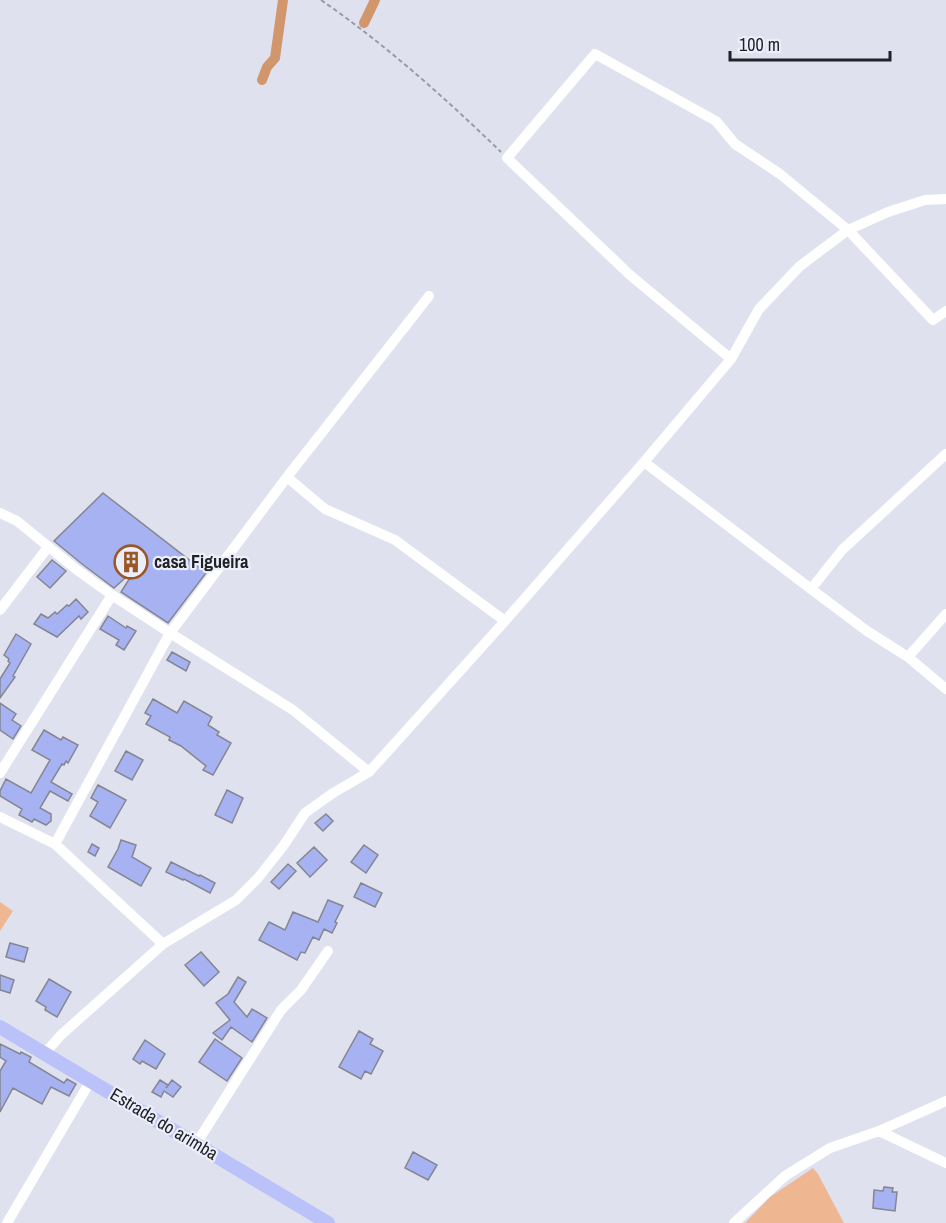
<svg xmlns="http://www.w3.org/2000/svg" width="946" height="1223" font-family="'Archivo Narrow',sans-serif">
  <rect width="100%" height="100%" fill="#dfe2ee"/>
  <path fill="#efb791" d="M0,902L13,911L0,931Z
    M813,1168L818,1174L844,1223H745L770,1197Z"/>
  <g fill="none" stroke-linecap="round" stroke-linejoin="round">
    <path stroke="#d2966d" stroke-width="10" d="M364,23L375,0
      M262,80L267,67L275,58L283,0"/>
  </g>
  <path fill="#a7b2f2" stroke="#838691" stroke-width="1.5" d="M103,493L206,573L168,623L121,592L135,570H134L114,588L82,564L54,541Z
    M52,560L66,571L50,588L37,577Z
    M76,599L88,612L81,619L79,616L57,637L34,624L41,614L48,618L55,612L57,614L67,605L69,606Z
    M108,616L126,628L127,626L136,631L124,650L116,645L119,640L100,629Z
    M16,634L31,644L13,676L15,677L0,698V679L10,663L8,661L9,659L4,655Z
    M172,652L190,662L186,671L167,660Z
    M153,699L177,713L184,701L212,717L208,725L219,732L217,735L231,743L213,775L203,770L206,766L181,746L169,740L170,737L146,724L151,716L145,713Z
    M0,703L16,714L12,720L21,726L13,739L0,730Z
    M44,730L61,740L63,737L78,745L68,763L66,761L64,765L62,764L51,782L72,794L68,801L50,791L40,808L51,814V821L46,825L34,819L32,822L19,815L22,809L0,796V791L6,779L31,793L50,760L32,750Z
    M126,751L143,760L132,780L115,771Z
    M98,785L126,800L110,828L90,816L98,802L91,798Z
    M227,790L243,798L232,823L215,815Z
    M326,814L333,821L323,831L315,823Z
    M121,840L136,845L132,857L151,868L141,886L108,867L118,849Z
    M92,844L99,848L95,856L88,852Z
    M364,845L378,855L366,873L351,862Z
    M314,847L327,860L310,877L297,863Z
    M171,862L199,876L200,875L215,883L210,893L184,879L183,880L166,872Z
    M288,864L296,871L279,889L271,882Z
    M361,883L382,893L375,907L354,897Z
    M328,900L343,906L335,922L337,923L332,933L324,929L319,940L313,937L305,953L301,952L297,960L259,940L269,922L285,930L293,912L318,922Z
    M10,943L28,948L24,962L6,957Z
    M201,952L219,972L204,986L185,965Z
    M0,975L14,980L10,993L0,990Z
    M238,977L246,982L234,1002L247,1017L252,1009L267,1018L252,1042L231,1027L222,1040L213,1033L230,1020L216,1003L228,994Z
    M49,979L71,992L57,1017L45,1010L46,1007L36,1001Z
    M359,1031L373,1039L370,1044L383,1051L371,1074L365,1071L361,1079L339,1067Z
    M215,1039L242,1058L227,1081L199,1062Z
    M145,1040L165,1054L156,1069L142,1061L140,1064L133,1059Z
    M0,1044L20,1054L21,1052L31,1057L29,1062L64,1083L67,1079L76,1084L69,1096L51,1087L42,1104L13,1088L0,1112V1071L6,1061L0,1057Z
    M160,1080L168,1085L166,1088L172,1080L181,1087L173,1097L164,1091L161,1097L152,1092Z
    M413,1152L437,1165L428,1180L405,1168Z
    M884,1187L893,1188L892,1192H897L895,1211L873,1208L874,1190L883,1191Z"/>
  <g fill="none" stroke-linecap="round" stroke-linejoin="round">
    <path stroke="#999ba4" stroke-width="2" stroke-dasharray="4.5 3" stroke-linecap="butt" d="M321,0C386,45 444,97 501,152"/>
    <path stroke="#fff" stroke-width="10" d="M946,199L925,200L888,212L848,230L800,266L759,309L731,359L644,462L811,589L842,550L946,454
      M731,359L630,275L507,158L595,54L716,121L735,144L780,174L848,230L933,320L946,311
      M287,477L325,509L395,540L505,621
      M0,513L17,521L77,570L112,595L170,633L293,710L369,772
      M811,589L867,631L908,657
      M0,610L48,547
      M946,614L908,657L946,689
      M0,773L112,595
      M0,817L55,844L163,944
      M55,844L170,633L287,477L429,296
      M45,1053L61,1035L163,944L236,900L258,878L284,845L305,813L333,793L369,772L505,621L644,462
      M879,1131L946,1163
      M196,1144L281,1010L301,990L328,951
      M7,1223L91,1080
      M734,1223L785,1176L830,1148L879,1131L946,1101"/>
    <path stroke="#bac2f9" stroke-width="14" d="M0,1027L328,1223"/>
  </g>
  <defs>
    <g id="building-ring" transform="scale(1.725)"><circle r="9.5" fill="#eceffb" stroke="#995725" stroke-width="1.5"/><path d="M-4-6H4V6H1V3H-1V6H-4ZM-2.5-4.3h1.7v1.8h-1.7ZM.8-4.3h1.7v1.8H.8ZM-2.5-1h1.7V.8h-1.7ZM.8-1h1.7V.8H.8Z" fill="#995725"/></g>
  </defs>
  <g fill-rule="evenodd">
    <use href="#building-ring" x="131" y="562"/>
  </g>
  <g text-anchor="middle" stroke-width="4.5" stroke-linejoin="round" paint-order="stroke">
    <g font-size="18" font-weight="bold" fill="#212226" stroke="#eceffb" text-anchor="start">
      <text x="154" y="568">casa Figueira</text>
    </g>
    <g font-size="18" fill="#212226" stroke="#eceffb">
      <text transform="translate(164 1124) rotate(31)" y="6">Estrada do arimba</text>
    </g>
  </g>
  <path d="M730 51v9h160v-9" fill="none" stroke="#212226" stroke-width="3"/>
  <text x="739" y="51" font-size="18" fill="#212226" stroke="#eceffb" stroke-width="4.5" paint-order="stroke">100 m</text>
</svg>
